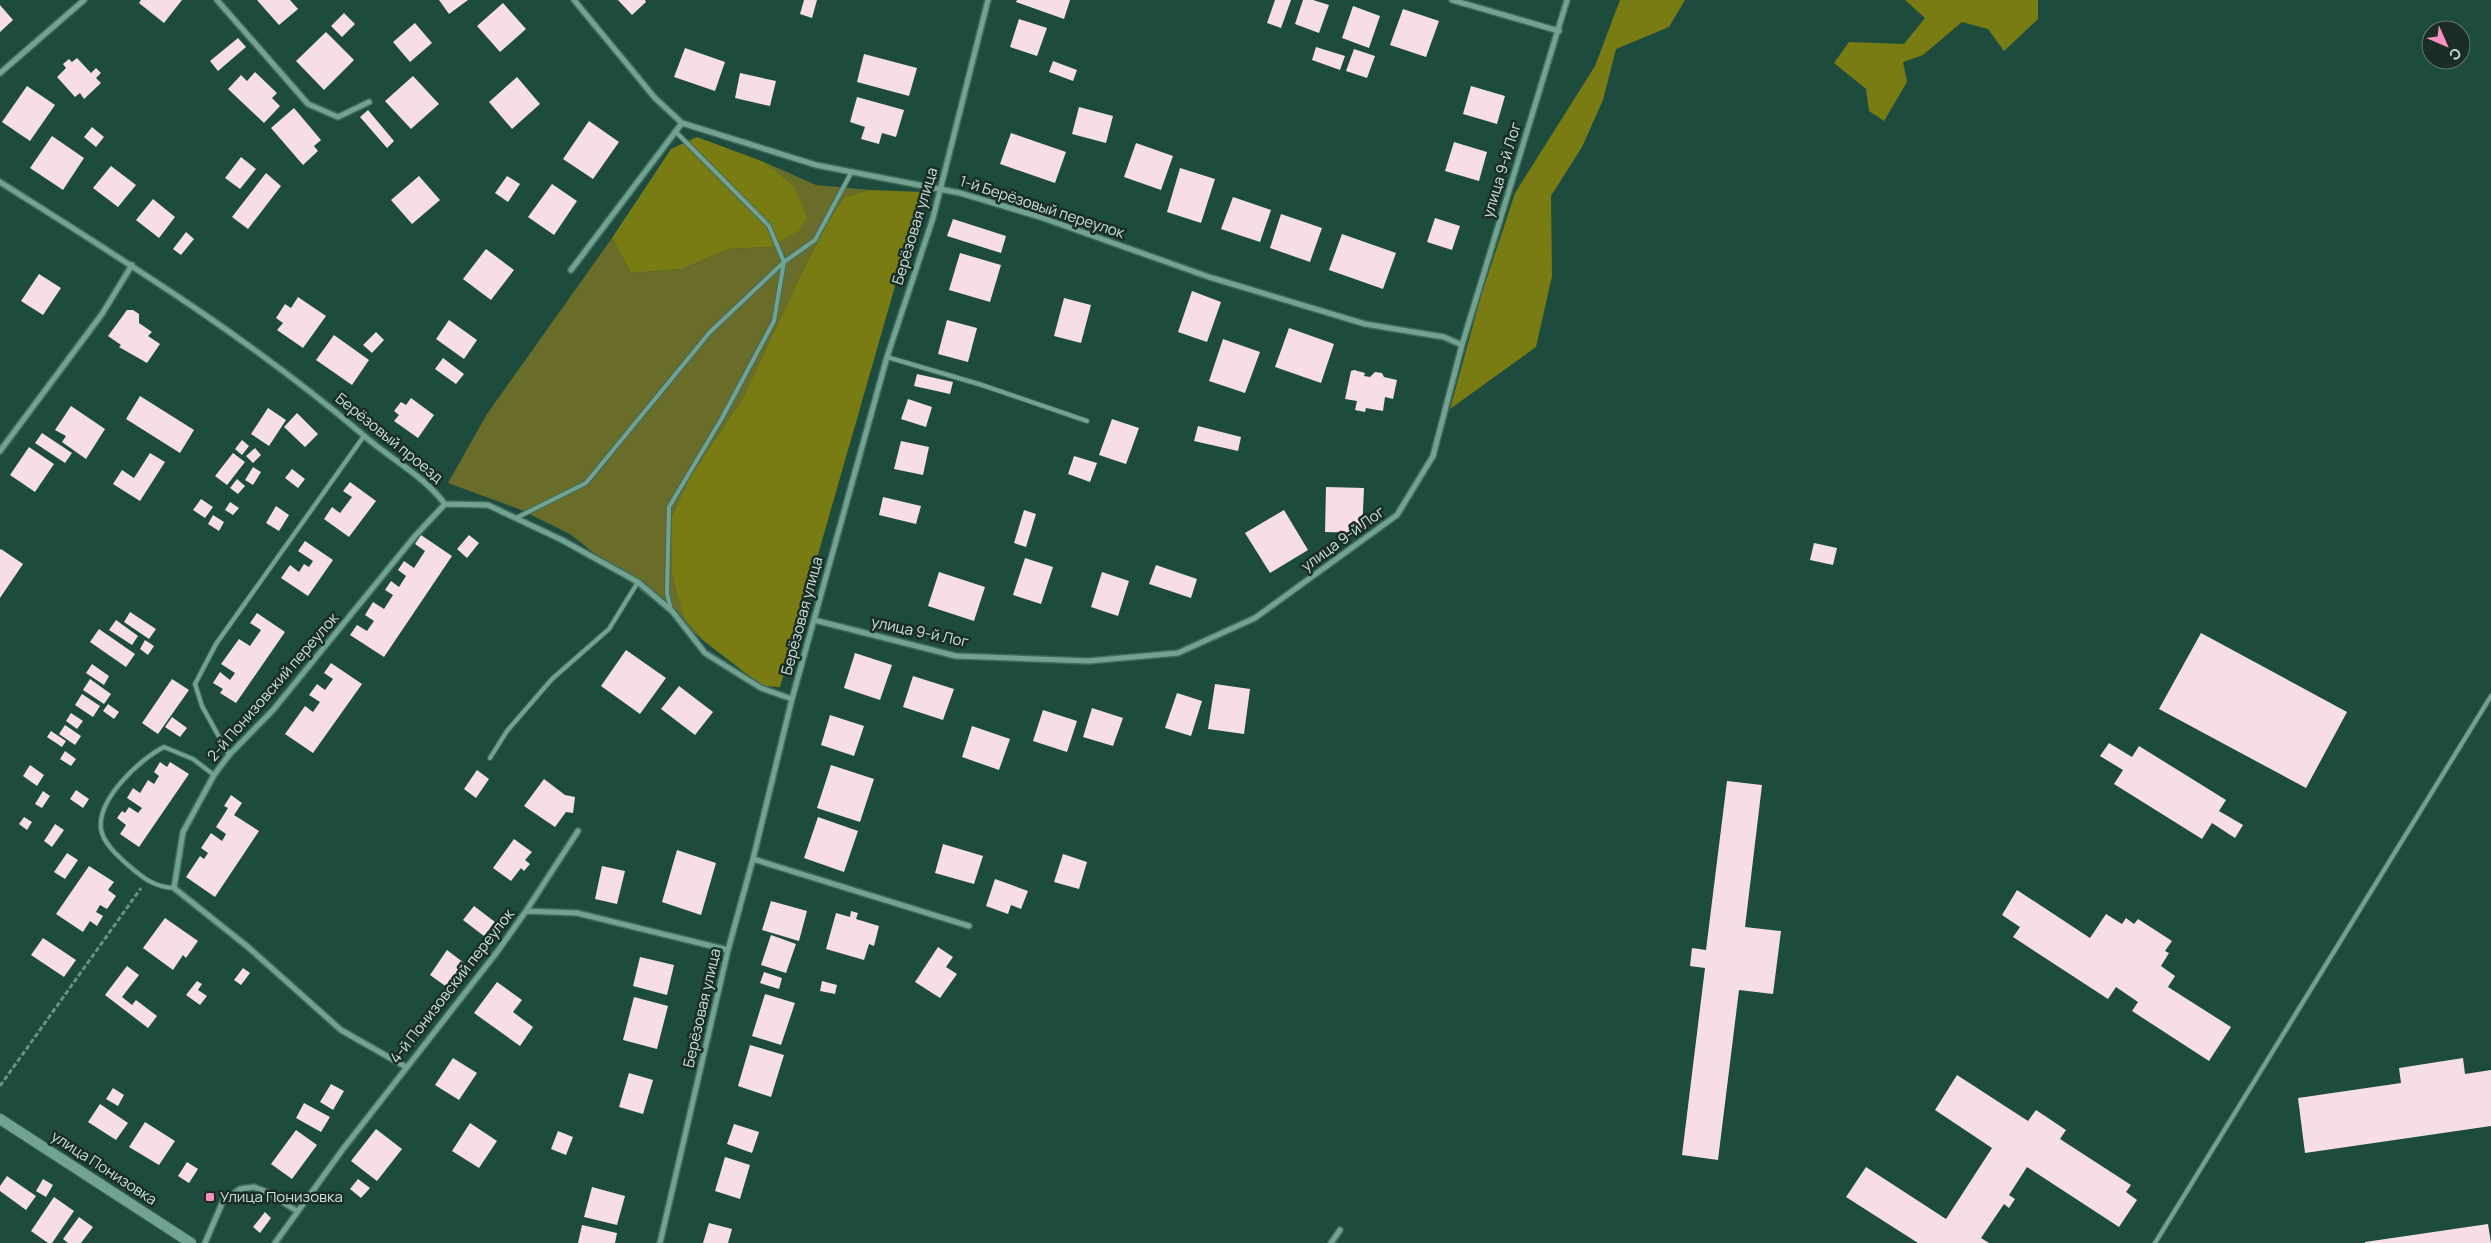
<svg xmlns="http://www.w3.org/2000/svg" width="2491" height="1243" font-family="Manrope,sans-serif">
  <rect width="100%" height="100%" fill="#1d4c3f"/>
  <path fill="#6a6d29" d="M764,162L816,185L870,190L844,197L826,225L796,285L744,396L690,477L672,516L684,618L704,641L570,534L519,509L448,483L487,414L612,238L631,273L682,269L729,249L771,247L794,186Z"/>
  <path fill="#797c13" d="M1620,0H1685L1669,27L1616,49L1603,100L1582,147L1551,196L1552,276L1536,347L1450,409L1481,296L1515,193L1595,66Z
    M1905,0H2038V19L2004,51L1988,29L1962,22L1923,55L1903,62L1907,82L1884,121L1869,111L1866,89L1834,63L1849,42L1904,44L1925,18Z
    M697,137L764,162L794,186L807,218L799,230L771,247L729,249L682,269L631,273L612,238L671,149Z
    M870,190L922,192L780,687L762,686L704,641L684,618L672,573V516L690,477L744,396L796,285L826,225L844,197Z"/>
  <path fill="#f6dde7" d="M141,0H182L164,23L139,3Z
    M257,0H290L298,9L279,25Z
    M439,0H468L449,14Z
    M618,0H645L646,2L632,15Z
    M804,0H817L812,18L800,14Z
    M1017,0H1070L1064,19L1016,2Z
    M1275,0H1291L1281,28L1267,23Z
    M1303,0H1313L1329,5L1319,33L1295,24Z
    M503,3L526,29L500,52L477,26Z
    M0,5L13,20L0,32Z
    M1353,6L1380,16L1369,48L1342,38Z
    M1403,9L1439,21L1426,57L1390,45Z
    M344,13L355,24L342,37L331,26Z
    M1019,19L1047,28L1037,56L1010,47Z
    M415,23L432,43L410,62L393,42Z
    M326,32L354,60L324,90L296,61Z
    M238,38L246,47L218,71L210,61Z
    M1316,47L1345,56L1340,70L1312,60Z
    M685,48L725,62L715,91L674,77Z
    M1354,49L1375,56L1367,78L1346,71Z
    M864,54L917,68L909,96L857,82Z
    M77,58L91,73L96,68L101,73L96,78L101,83L84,99L80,93L75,97L57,77L66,68L63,64L69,59L72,62Z
    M1053,61L1077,70L1073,81L1049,72Z
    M255,72L277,93L272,98L280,106L264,123L228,89L241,75L247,81Z
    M740,73L776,81L770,106L735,98Z
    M413,76L439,104L411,129L385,101Z
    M517,77L540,104L512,129L489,102Z
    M27,86L55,105L30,141L2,122Z
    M1471,86L1505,96L1497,124L1463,114Z
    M857,97L904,110L896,137L882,133L879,144L861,139L865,127L850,122Z
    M1079,107L1113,116L1106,143L1072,134Z
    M294,108L321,140L314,146L318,151L303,165L271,128Z
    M368,110L394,141L387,148L360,117Z
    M589,121L619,142L593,179L563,159Z
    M92,127L104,137L96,147L84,137Z
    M1011,133L1066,152L1055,183L1000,164Z
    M52,136L84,158L63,190L30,168Z
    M1454,142L1487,152L1479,181L1445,171Z
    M1136,143L1173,156L1161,190L1124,177Z
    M241,157L256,169L240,189L225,178Z
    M111,166L136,185L118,207L93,188Z
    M1180,168L1215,179L1201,223L1167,212Z
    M266,173L281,186L248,229L232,217Z
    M419,176L440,200L412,224L391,200Z
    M507,176L520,184L508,202L495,193Z
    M552,184L577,201L554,235L528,217Z
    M1233,197L1271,210L1260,242L1221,229Z
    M153,199L175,217L159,238L136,220Z
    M1281,214L1322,228L1310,262L1270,248Z
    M1435,218L1460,226L1452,250L1427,242Z
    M953,219L1006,236L1001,253L947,236Z
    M186,232L194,239L181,255L173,249Z
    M1342,234L1396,253L1383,289L1329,270Z
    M486,249L514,270L491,300L463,279Z
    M960,253L1001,265L990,302L949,290Z
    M39,274L61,288L43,315L21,301Z
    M1192,291L1221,302L1207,342L1178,332Z
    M298,297L326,316L303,348L277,330L283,323L276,318L285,304L291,308Z
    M1064,298L1091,305L1081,343L1054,336Z
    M127,310H133L139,314V323L152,332L148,336L160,344L147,363L119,347L121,345L108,336Z
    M449,320L477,340L464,359L436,339Z
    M947,320L977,328L968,362L938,354Z
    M1289,328L1334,344L1321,383L1275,367Z
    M376,332L384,340L372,353L363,345Z
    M334,335L369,360L352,385L316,360Z
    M1223,339L1260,352L1245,393L1209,381Z
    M443,358L464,374L456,384L435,369Z
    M1354,370L1365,373L1364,376L1370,377L1375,372L1382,373L1384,377L1397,380L1393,399L1385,397L1383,411L1366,408L1365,412L1355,410L1357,401L1345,399L1351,371Z
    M917,374L953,382L950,394L914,386Z
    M140,396L194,430L180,453L126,419Z
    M411,398L434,415L418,438L394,421L399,415L394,411L401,402L406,405Z
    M908,399L932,407L926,427L901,419Z
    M71,406L105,429L86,459L62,442L66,436L55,430Z
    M268,408L286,420L269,446L251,434Z
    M297,413L318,434L305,447L284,427Z
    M1112,419L1139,428L1126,464L1099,455Z
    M1198,426L1241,437L1238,451L1194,441Z
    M42,433L72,453L65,463L35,443Z
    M242,440L249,446L242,455L235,449Z
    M901,441L929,447L923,475L894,469Z
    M29,447L54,464L35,492L10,475Z
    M255,448L261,455L253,463L246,456Z
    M150,453L165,462L140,501L113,484L122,470L134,478Z
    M233,453L245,462L227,485L215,476Z
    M1074,456L1097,463L1090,482L1068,474Z
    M253,467L261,472L253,485L245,480Z
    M292,469L305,479L298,488L285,478Z
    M237,479L245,486L238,494L230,488Z
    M350,482L376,501L349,537L324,519L332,507L340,513L352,497L343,491Z
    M1326,487L1364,488L1362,533L1325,532Z
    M883,497L921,506L916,524L879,515Z
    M201,499L213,507L205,518L193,510Z
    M230,502L239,508L233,515L225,510Z
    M276,506L289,515L279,531L266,523Z
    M1024,510L1036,514L1026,547L1014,543Z
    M1284,510L1308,550L1270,573L1245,533Z
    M213,515L224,522L219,531L208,524Z
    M421,535L452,556L384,657L350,635L357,625L367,631L374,621L365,615L373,602L384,609L393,595L385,590L391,581L399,587L406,576L398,570L404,561L414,568L425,551L415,544Z
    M469,535L479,543L467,558L457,549Z
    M305,541L333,560L308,596L281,578L290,565L299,572L304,564L309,567L313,561L298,551Z
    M1814,543L1837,548L1833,565L1810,560Z
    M1,549L23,564L0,598V550Z
    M1025,558L1053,567L1041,604L1013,595Z
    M1156,565L1197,579L1191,598L1149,584Z
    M939,572L985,587L974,621L928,606Z
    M1102,572L1129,581L1118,616L1091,607Z
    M130,612L156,629L149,639L124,622Z
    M257,613L285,632L236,703L220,693L223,689L213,683L220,672L230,680L235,673L221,664L239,639L250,646L261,630L250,623Z
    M116,620L138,636L132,645L109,630Z
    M99,629L135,654L126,667L90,642Z
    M2201,633L2347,712L2306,788L2159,709Z
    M145,640L154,646L148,655L140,649Z
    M626,650L666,678L640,714L601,686Z
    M855,653L892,665L880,700L844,688Z
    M331,663L362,684L313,753L285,734L305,706L313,712L320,702L309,695L317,684L325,690L333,679L324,673Z
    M92,664L109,676L104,685L86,673Z
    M913,676L954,689L943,720L903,707Z
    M90,679L111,694L104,704L83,690Z
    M172,679L189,690L158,734L142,723Z
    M1215,684L1250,689L1244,734L1208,729Z
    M679,686L713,712L695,735L661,709Z
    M1177,693L1202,701L1191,736L1165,728Z
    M82,694L100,706L93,717L75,705Z
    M108,704L119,712L114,719L103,711Z
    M1092,708L1123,718L1113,746L1083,737Z
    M1043,710L1077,721L1067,752L1033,741Z
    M71,713L83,721L77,729L66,721Z
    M830,715L864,726L854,756L821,745Z
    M172,717L187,728L180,737L165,727Z
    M65,725L81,736L75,745L59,734Z
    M972,726L1010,739L999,770L962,757Z
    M51,731L66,741L62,747L47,737Z
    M2109,743L2132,757L2139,746L2226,800L2219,811L2243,825L2235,838L2212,823L2202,839L2114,784L2123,770L2100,756Z
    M65,751L76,759L71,766L60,759Z
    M160,762L167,767L170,762L189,774L139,847L120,834L126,825L117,818L122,811L125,813L129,807L138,813L142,808L127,798L133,788L140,793L148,780L154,784L159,776L154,772Z
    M30,765L44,775L37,786L23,776Z
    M831,765L874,779L860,822L817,808Z
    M477,770L489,779L476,798L464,789Z
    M544,779L565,795L575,797L573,813L566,812L555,827L524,806Z
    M1727,781L1762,785L1745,927L1781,931L1773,994L1739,990L1718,1160L1682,1155L1705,968L1690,966L1692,948L1706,950Z
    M76,790L89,799L83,808L70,799Z
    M43,791L50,796L42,808L35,804Z
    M231,795L242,803L234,815L259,831L215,897L186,877L200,856L204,859L208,853L201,848L211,833L222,841L226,834L216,827L228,808L224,806Z
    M24,817L32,822L27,830L19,824Z
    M818,817L858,831L844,872L804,858Z
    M55,824L64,830L52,847L44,841Z
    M514,839L532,852L525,860L530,864L524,871L521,868L511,881L493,868Z
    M943,844L983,856L974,884L935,873Z
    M677,850L716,863L701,915L662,902Z
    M67,853L78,860L65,879L54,872Z
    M1063,854L1087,862L1079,889L1054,882Z
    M89,866L114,882L108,890L116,896L107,909L100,905L96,912L103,916L97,926L90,921L83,932L56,914Z
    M602,866L625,871L617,904L595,899Z
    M995,879L1028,891L1021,909L1011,905L1008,914L986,906Z
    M2017,890L2090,938L2106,914L2122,924L2126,918L2134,924L2138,919L2172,941L2165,951L2169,953L2161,966L2175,976L2168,987L2231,1027L2209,1061L2132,1011L2138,1002L2116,987L2108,999L2013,937L2020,927L2002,915Z
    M771,901L807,911L799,941L762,930Z
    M474,906L495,922L484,936L463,920Z
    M851,911L858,913L856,919L879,926L874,946L869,944L864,960L826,949L836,913L850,917Z
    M165,918L198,941L186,958L183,955L173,970L143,948Z
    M771,935L796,944L786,973L761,965Z
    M43,938L76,960L64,977L31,955Z
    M938,947L953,957L946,967L957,974L940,998L915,982Z
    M447,950L468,966L451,990L430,975Z
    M640,957L674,965L667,995L633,986Z
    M127,966L139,975L122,997L132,1005L136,1000L157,1016L148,1028L105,995Z
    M243,968L250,973L241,985L234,980Z
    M764,972L782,978L779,989L760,983Z
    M197,981L202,984L198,990L207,996L200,1005L186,995Z
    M822,981L837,985L835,994L820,991Z
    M497,982L522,1000L513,1012L533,1027L520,1046L474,1013Z
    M765,994L795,1003L781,1045L752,1036Z
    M634,997L668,1006L657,1049L623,1040Z
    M750,1045L784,1055L771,1097L738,1086Z
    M453,1058L477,1073L459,1100L435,1085Z
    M2463,1058L2465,1074L2491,1070V1126L2305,1153L2298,1098L2401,1083L2399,1068Z
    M629,1073L653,1080L643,1114L619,1107Z
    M1957,1075L2028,1121L2036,1110L2066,1130L2060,1139L2131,1185L2126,1192L2137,1200L2119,1227L2027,1167L2009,1195L2015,1199L2009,1208L2004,1204L1981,1238L1989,1243H1918L1846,1197L1866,1167L1946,1219L1992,1148L1935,1110Z
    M331,1084L344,1091L333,1110L320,1102Z
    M113,1088L124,1095L118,1106L106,1099Z
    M304,1103L330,1117L321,1132L296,1118Z
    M100,1104L128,1123L116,1140L88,1122Z
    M145,1122L175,1141L159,1165L129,1147Z
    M470,1123L497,1141L479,1168L452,1151Z
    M734,1124L759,1132L752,1153L727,1144Z
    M376,1129L402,1149L377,1181L351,1161Z
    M296,1130L317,1145L292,1179L271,1164Z
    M558,1131L573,1137L566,1155L551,1149Z
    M725,1157L750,1165L740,1199L715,1191Z
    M187,1162L198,1169L189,1183L178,1176Z
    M7,1176L36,1196L26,1210L0,1191V1186Z
    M43,1179L53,1185L46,1197L36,1191Z
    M358,1179L370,1188L361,1198L350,1189Z
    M592,1187L625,1196L617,1225L584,1217Z
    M54,1197L74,1211L52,1243H48L31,1231Z
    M265,1212L271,1218L260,1233L253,1227Z
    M79,1217L93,1227L81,1243H68L63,1239Z
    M709,1223L732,1229L728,1243H703Z
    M2488,1224L2491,1243H2365V1242Z
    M582,1225L617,1233L615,1243H578Z"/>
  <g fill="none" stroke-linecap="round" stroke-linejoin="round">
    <g stroke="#406a5e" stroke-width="6">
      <path id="service" d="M887,357L982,385L1087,421
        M516,518L586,483L710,332L784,262L815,240L851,173
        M671,610L667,593L669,507L722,418L774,321L784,262L769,226L675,131
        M229,755L202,706L195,684L216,644L364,436
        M490,758L507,731L552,679L609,629L638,582
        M174,888C154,887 143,878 128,865C118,856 103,843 101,829C97,799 140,759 164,747L193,759L214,775
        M2155,1243L2491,696"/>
    </g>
    <g stroke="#406a5e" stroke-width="8">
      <path id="minor" d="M217,0L308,104L338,117L369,102
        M574,0L655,98L682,123L816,165L960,193L1040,217L1209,277L1365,324L1444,337L1462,345
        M1452,0L1559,31
        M0,73L84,0
        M0,182C126,262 248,337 362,434C390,459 422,474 445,504L488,505L562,540L638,582L672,611L705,653L761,688L792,699
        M571,270L682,123
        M0,451L102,314L132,265
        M814,620L956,656L1088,661L1178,653L1255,618L1397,515L1433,456L1462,345L1567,0
        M753,859L969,926
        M526,911L578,831
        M406,1067L341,1030L248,947L174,888L183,832L214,775L229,755L273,710L415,536L445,504
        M205,1243L223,1201L240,1189L254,1187L267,1192L297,1211
        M275,1243L343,1149L497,952L526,911L577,913L728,950
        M660,1243L728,950L753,859L792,699L887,357L933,218L988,0
        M1331,1243L1340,1230"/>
    </g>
    <g stroke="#406a5e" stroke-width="12">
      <path id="secondary" d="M0,1119L191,1243"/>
    </g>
    <path stroke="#6c9085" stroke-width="3" stroke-dasharray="5 2.5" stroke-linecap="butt" d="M0,1086L141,888"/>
    <use href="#service" stroke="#72a291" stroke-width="4"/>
    <use href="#minor" stroke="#72a291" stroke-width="5"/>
    <use href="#secondary" stroke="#72a291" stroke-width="10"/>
  </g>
  <rect fill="#fc8fc2" stroke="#1a2e27" stroke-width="2" x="205" y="1192" width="10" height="10" rx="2.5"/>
  <g text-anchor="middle" stroke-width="5" stroke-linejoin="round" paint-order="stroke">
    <g font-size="15" fill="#c9e1d8" stroke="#1a2e27">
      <text transform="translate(1502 170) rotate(-73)" y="5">улица 9-й Лог</text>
      <text transform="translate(1042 207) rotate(18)" y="5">1-й Берёзовый переулок</text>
      <text transform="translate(915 226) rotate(-73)" y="5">Берёзовая улица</text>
      <text transform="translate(389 438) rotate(39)" y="5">Берёзовый проезд</text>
      <text transform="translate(1343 539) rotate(-36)" y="5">улица 9-й Лог</text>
      <text transform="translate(802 616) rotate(-75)" y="5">Берёзовая улица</text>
      <text transform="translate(920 632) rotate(12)" y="5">улица 9-й Лог</text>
      <text transform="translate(273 687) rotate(-49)" y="5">2-й Понизовский переулок</text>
      <text transform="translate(452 986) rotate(-52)" y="5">4-й Понизовский переулок</text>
      <text transform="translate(702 1008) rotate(-77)" y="5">Берёзовая улица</text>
      <text transform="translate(104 1168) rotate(33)" y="5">улица Понизовка</text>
    </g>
    <g font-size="15" fill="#c9e1d8" stroke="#1a2e27" text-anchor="start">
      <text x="220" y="1202">Улица Понизовка</text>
    </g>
  </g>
  <g transform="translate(2446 45) rotate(135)"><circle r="24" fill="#1a2e27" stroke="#60766e"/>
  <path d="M0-4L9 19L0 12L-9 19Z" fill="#fc8fc2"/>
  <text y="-8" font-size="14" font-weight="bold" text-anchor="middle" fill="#c9e1d8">С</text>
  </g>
</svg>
